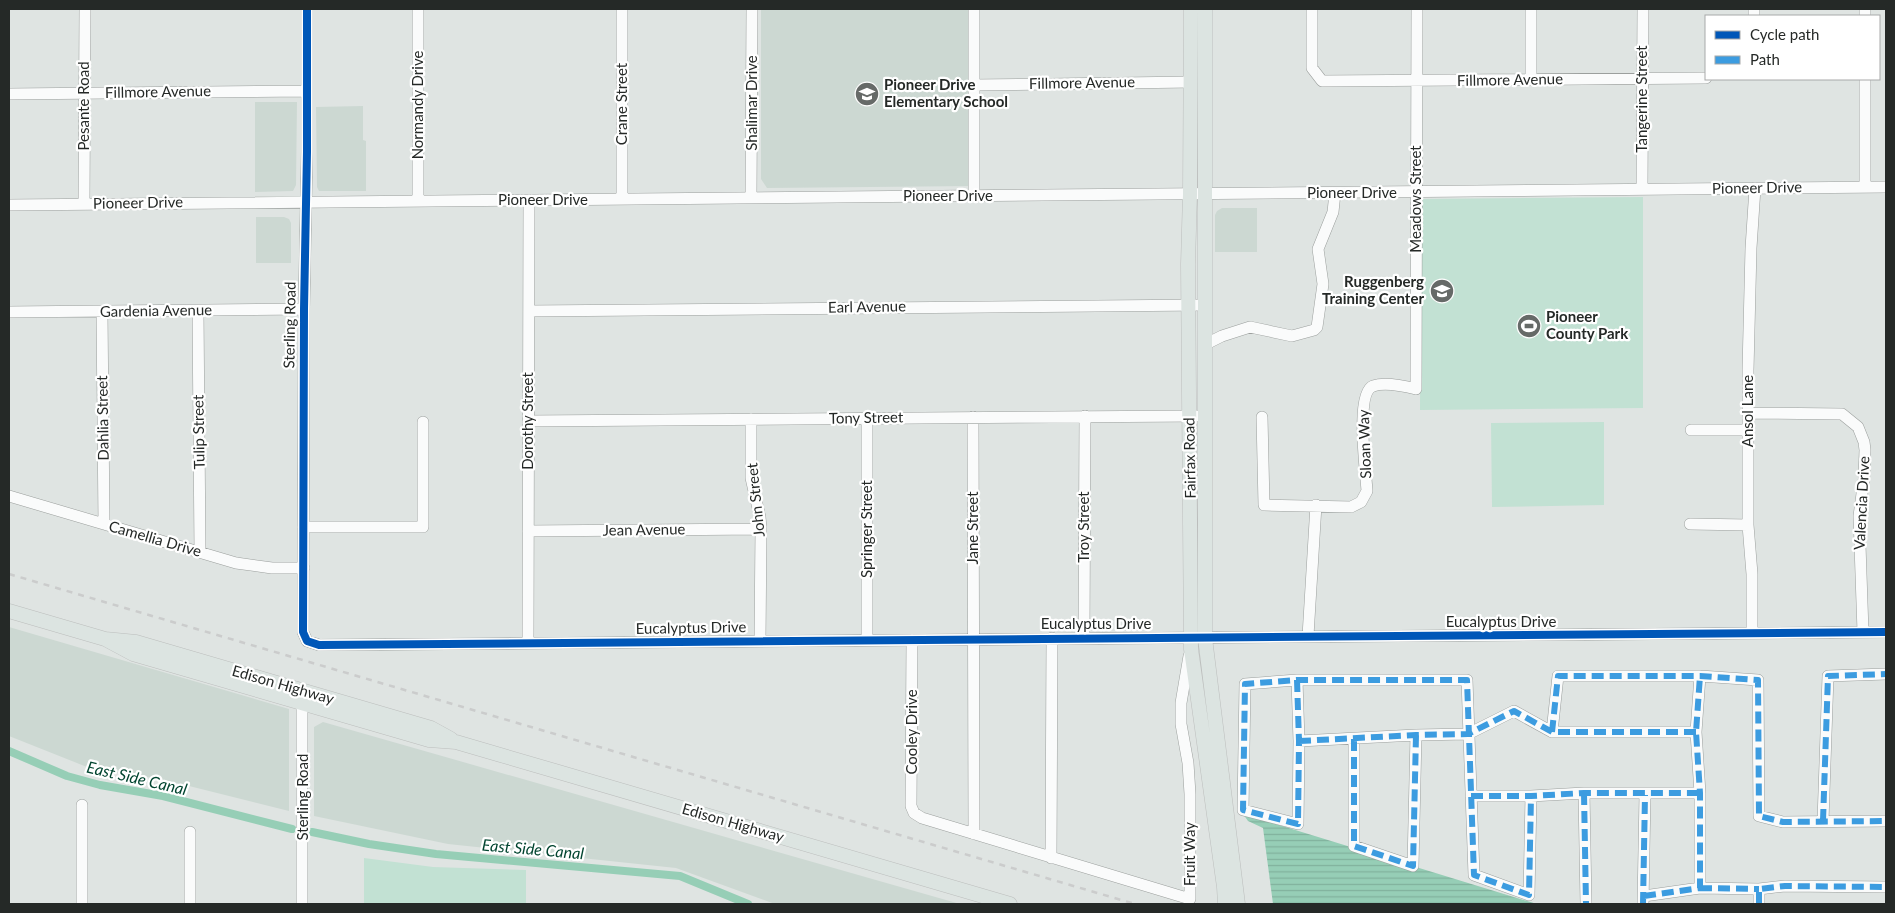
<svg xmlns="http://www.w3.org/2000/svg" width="1895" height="913" font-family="Lato,sans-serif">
  <defs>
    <pattern id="water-rules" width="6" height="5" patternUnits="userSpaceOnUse" patternTransform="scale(1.25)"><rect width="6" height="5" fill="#96ceb6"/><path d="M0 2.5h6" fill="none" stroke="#81b19c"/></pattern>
  </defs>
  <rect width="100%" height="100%" fill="#dfe4e2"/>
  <path fill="#ccd8d2" d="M761,9H973V186L767,188L761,179Z
    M255,102H297L296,185L293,191L255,192Z
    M363,106V140L366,141V191H319L317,187L316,107Z
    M1222,208H1257V252H1215V215L1217,211Z
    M256,217H284L289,219L291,223V263H256Z
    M9,627L289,709V811L161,779L92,769L9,736Z
    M323,722L960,904H775L676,868L448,844L314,816V727Z"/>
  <path fill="#c2e1d3" d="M1643,197V408L1420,410L1421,199Z
    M1604,422V505L1492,507L1491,423Z
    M364,858L433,867L526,870V904H364Z"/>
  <path fill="url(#water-rules)" d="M1243,814L1537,904H1273L1263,828L1248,821Z"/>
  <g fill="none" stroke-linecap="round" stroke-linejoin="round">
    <path stroke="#96ceb6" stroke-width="8" d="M9,751L67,776L100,785L163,796L292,829
      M312,832L369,844L436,854L680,876L748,904"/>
    <g stroke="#9b9f9d" stroke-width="12">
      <path id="minor" d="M307,9V152L304,309L303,632L307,641L319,645L1886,632
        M1312,9V68L1322,81L1706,78
        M1531,9V79
        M1754,16V9
        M1865,16V9
        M974,85L1191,82
        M9,94L307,91
        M1865,187V79
        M1642,189L1643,9
        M974,196V9
        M751,198L752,9
        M622,199V9
        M418,201V9
        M84,204L85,9
        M9,205L1886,187
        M198,311L200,552
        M529,311L1204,305
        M9,312L304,309
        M102,312L104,524
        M1204,345L1222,336L1250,327L1292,336L1314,330L1317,327L1323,284L1318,249L1333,212L1335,193
        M1749,413L1842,414L1858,427L1864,442L1865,450L1864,479L1859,516L1863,632
        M973,417L974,834
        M1262,417L1264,505L1351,507L1361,502L1367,491C1366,473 1355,393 1373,386C1385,382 1404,386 1416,389L1417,9
        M751,419V478L760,517L761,529L760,641
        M528,421L1197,416
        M1691,430H1749
        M9,496L236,563L272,568H304
        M1690,524L1748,525
        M303,527H423V422
        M528,531L761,529
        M1752,633V574L1748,525V370L1751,248L1755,188
        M1308,636L1316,505
        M1084,638L1085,416
        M867,640V418
        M912,640L911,806L914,813L922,818L1190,899V794L1188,763L1181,724V703L1189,656
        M528,643L529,200
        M1297,680L1299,741L1298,824L1243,810L1245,684L1297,680H1467L1474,875L1529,895L1531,796
        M1552,732L1558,676H1700L1758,680L1759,816L1783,822L1886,821
        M1354,739V846L1413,866L1416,735
        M1299,741L1416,735L1468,734L1514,711L1552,732H1696
        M1584,793L1586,904
        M1471,796H1531L1584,793H1700
        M1823,821L1828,676L1886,674
        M190,832V904
        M1051,858L1052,638
        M1700,888L1759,889
        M1644,896L1700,888V793L1696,732L1700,676
        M82,904V805
        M302,904V696
        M1643,904L1645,795
        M1759,904V889L1785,886L1886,887"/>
    </g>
    <g stroke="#bcbebd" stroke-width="15">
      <path id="major" d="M1191,9L1190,194L1188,264L1191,649L1224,887L1225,904
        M1205,9V638L1238,904
        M9,611L105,639L136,642L431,728L451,739
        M105,639L133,654L429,740L456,742L1010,904"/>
    </g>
    <use href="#minor" stroke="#fafbfb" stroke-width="11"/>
    <use href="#major" stroke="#dce4e1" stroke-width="14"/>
    <path stroke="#cbcccc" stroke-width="2.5" stroke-dasharray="6 6" stroke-linecap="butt" d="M9,574L1135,904"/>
    <path stroke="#3c9ce0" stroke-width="6" stroke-dasharray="12 6" stroke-linecap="butt" d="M1297,680L1299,741L1298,824L1243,810L1245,684L1297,680H1467L1474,875L1529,895L1531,796
      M1552,732L1558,676H1700L1758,680L1759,816L1783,822L1886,821
      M1354,739V846L1413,866L1416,735
      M1299,741L1416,735L1468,734L1514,711L1552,732H1696
      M1584,793L1586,904
      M1471,796H1531L1584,793H1700
      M1823,821L1828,676L1886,674
      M1700,888L1759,889
      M1644,896L1700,888V793L1696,732L1700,676
      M1643,904L1645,795
      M1759,904V889L1785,886L1886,887"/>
    <g stroke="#fff" stroke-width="11">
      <path id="cycleway" d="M307,9V152L304,309L303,632L307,641L319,645L1886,632"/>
    </g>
    <use href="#cycleway" stroke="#0057b8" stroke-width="8"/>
  </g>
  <defs>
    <g id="school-disc" transform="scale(1.25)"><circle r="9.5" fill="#666a68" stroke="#fff"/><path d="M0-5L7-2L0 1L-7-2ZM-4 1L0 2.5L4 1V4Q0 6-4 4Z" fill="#fff"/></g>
    <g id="stadium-disc" transform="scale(1.25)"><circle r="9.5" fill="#666a68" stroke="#fff"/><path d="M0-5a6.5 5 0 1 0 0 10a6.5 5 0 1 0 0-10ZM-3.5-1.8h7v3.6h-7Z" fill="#fff"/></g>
  </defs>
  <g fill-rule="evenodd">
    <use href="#school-disc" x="867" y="94"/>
    <use href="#school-disc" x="1442" y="291"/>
    <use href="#stadium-disc" x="1529" y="326"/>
  </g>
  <g text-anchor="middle" stroke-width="4.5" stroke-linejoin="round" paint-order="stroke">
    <g font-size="15" fill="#252927" stroke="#fff">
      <text transform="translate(1510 80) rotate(-1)" y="5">Fillmore Avenue</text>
      <text transform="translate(1082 83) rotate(-1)" y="5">Fillmore Avenue</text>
      <text transform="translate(158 92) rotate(-1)" y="5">Fillmore Avenue</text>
      <text transform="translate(1642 99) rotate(-90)" y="5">Tangerine Street</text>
      <text transform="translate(752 103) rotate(-90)" y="5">Shalimar Drive</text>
      <text transform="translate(622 104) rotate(-90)" y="5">Crane Street</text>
      <text transform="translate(418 105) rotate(-90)" y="5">Normandy Drive</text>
      <text transform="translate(84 106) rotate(-90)" y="5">Pesante Road</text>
      <text transform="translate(1757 188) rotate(-1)" y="5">Pioneer Drive</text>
      <text x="1352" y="198">Pioneer Drive</text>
      <text x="948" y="201">Pioneer Drive</text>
      <text transform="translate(1416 199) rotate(-90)" y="5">Meadows Street</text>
      <text x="543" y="205">Pioneer Drive</text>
      <text transform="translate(138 203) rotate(-1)" y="5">Pioneer Drive</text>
      <text transform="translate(867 307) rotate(-1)" y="5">Earl Avenue</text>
      <text transform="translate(156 311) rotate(-1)" y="5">Gardenia Avenue</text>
      <text transform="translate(290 325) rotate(-89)" y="5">Sterling Road</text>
      <text transform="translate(1748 411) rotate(-90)" y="5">Ansol Lane</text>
      <text transform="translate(103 418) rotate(-91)" y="5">Dahlia Street</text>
      <text transform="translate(866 418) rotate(-1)" y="5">Tony Street</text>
      <text transform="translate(528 421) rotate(-90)" y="5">Dorothy Street</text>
      <text transform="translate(199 432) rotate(-91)" y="5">Tulip Street</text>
      <text transform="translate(1365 444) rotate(-92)" y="5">Sloan Way</text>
      <text transform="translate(1190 458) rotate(-91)" y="5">Fairfax Road</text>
      <text transform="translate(756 500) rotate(-96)" y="5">John Street</text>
      <text transform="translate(1862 503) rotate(-87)" y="5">Valencia Drive</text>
      <text transform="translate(1084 527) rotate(-90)" y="5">Troy Street</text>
      <text transform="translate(973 528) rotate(-90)" y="5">Jane Street</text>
      <text transform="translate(867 529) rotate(-90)" y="5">Springer Street</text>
      <text transform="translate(644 530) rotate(-1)" y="5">Jean Avenue</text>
      <text transform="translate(155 539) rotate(16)" y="5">Camellia Drive</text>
      <text x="1501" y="627">Eucalyptus Drive</text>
      <text x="1096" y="629">Eucalyptus Drive</text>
      <text transform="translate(691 628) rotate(-1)" y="5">Eucalyptus Drive</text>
      <text transform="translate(283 685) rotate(16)" y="5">Edison Highway</text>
      <text transform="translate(912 732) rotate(-90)" y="5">Cooley Drive</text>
      <text transform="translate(303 797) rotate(-90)" y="5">Sterling Road</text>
      <text transform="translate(733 823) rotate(16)" y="5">Edison Highway</text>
      <text transform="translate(1190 854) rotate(-90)" y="5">Fruit Way</text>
    </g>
    <g font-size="15" font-weight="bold" fill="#252927" stroke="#fff" text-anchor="start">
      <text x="884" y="90">Pioneer Drive<tspan x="884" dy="17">Elementary School</tspan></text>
      <text x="1424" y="287" text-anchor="end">Ruggenberg<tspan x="1424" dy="17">Training Center</tspan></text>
      <text x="1546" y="322">Pioneer<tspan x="1546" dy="17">County Park</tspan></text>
    </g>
    <g font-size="16" font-style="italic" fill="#00442f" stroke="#fff">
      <text transform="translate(137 778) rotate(13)" y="6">East Side Canal</text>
      <text transform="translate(533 849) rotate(5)" y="6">East Side Canal</text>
    </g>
  </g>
  <rect width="1895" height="913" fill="none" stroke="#252927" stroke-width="20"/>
  <rect x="1705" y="15" width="175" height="65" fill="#ffffff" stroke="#a8a9a9"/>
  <rect x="1715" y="31" width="25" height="8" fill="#0057b8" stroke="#a8a9a9"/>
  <text x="1750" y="40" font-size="15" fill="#252927">Cycle path</text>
  <rect x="1715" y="56" width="25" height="8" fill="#3c9ce0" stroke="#a8a9a9"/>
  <text x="1750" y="65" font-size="15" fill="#252927">Path</text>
</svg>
